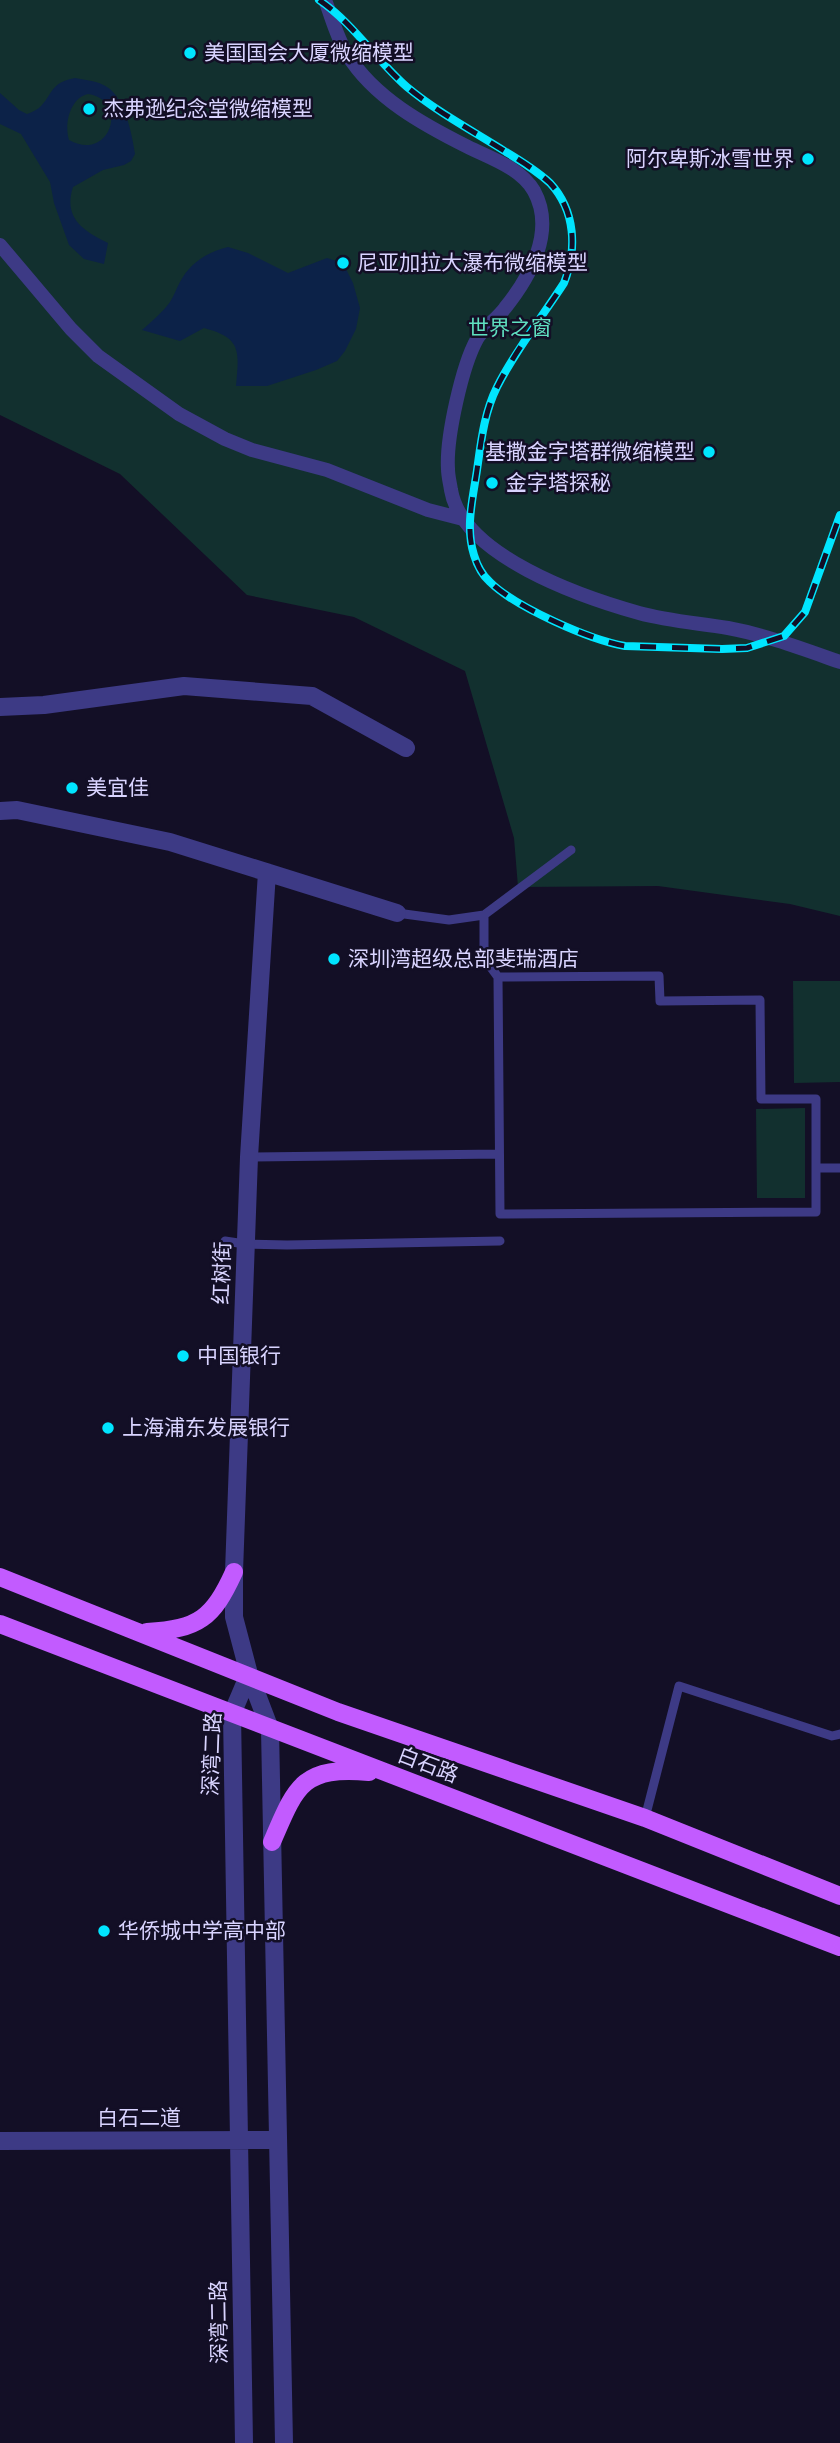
<svg xmlns="http://www.w3.org/2000/svg" width="840" height="2443" font-family="'Varela Round','Noto Sans SC',sans-serif">
  <rect width="100%" height="100%" fill="#130f26"/>
  <path fill="#12302f" d="M0,0H840V916L790,904L658,886L518,887L514,838L465,671L354,617L247,595L120,474L0,415Z
    M793,981H840V1082L794,1083Z
    M805,1108V1198H757L756,1109Z"/>
  <path fill="#0c2248" fill-rule="evenodd" d="M75,78C86,80 98,81 107,87C125,98 132,134 135,154L131,161L124,165L103,170L73,187C63,218 83,231 108,243L104,264L84,259L69,245L54,203L50,182L21,134L0,124V93L19,110L27,114C54,106 43,83 75,78ZM88,94C130,100 110,163 69,140C64,124 70,98 88,94Z
    M228,247L248,253L288,273L327,258L343,263L353,283L360,308L356,329L345,351L337,361L316,370L267,386H236C239,351 242,338 204,328L180,341L142,330C152,321 162,313 170,302C174,296 176,289 180,282C190,263 207,252 228,247Z"/>
  <g fill="none" stroke-linecap="round" stroke-linejoin="round">
    <path stroke="#3d3a85" stroke-width="9" d="M397,913L449,920L484,915L571,850
      M484,915V958L498,977
      M659,976L660,1001L760,1000L761,1099H816V1212L500,1214L498,977Z
      M249,1157L499,1154
      M816,1168H840
      M225,1241L245,1244L287,1245L500,1241
      M645,1818L679,1686L832,1736L840,1734"/>
    <path stroke="#3d3a85" stroke-width="14" d="M325,0C332,18 337,38 347,54C374,98 424,125 468,147C490,158 521,168 534,191C556,231 530,277 505,308C497,319 483,328 477,339C462,366 446,438 448,469C448,476 450,483 451,490C462,556 582,597 639,613C668,621 698,623 728,628C766,635 803,649 840,662
      M0,245L71,329L98,356L179,414L225,439L252,450L327,470L428,510L463,519"/>
    <path stroke="#3d3a85" stroke-width="18" d="M0,707L44,705L184,686L312,696L406,748
      M0,811L17,810L170,842L397,913
      M249,1674L234,1617V1572L249,1157L267,872"/>
    <path stroke="#3d3a85" stroke-width="18" d="M249,1674L270,1729L284,2443
      M0,2141L278,2140
      M244,2443L232,1714L249,1674"/>
    <path stroke="#c25bff" stroke-width="18" d="M0,1577L338,1712L645,1818L840,1896
      M0,1624L840,1947
      M147,1632C199,1629 213,1618 234,1572
      M272,1842C296,1786 302,1766 369,1772"/>
    <g stroke="#00e5ff" stroke-width="8">
      <path id="rail" d="M319,0C353,23 376,60 407,87C437,112 473,131 506,152C521,161 537,171 550,183C576,211 577,250 564,283C542,317 515,351 497,387C484,413 481,442 477,470C473,498 465,527 474,555C477,565 482,575 490,582C515,607 590,640 625,646L722,649L747,648L784,636L805,612L840,515"/>
    </g>
    <use href="#rail" stroke="#130f26" stroke-width="5" stroke-dasharray="16" stroke-linecap="butt"/>
  </g>
  <g fill="#00e5ff" stroke="#130f26" stroke-width="2.5">
    <circle cx="190" cy="53" r="7"/>
    <circle cx="89" cy="109" r="7"/>
    <circle cx="808" cy="159" r="7"/>
    <circle cx="343" cy="263" r="7"/>
    <circle cx="709" cy="452" r="7"/>
    <circle cx="492" cy="483" r="7"/>
    <circle cx="72" cy="788" r="7"/>
    <circle cx="334" cy="959" r="7"/>
    <circle cx="183" cy="1356" r="7"/>
    <circle cx="108" cy="1428" r="7"/>
    <circle cx="104" cy="1931" r="7"/>
  </g>
  <g text-anchor="middle" stroke-width="5" stroke-linejoin="round" paint-order="stroke">
    <g font-size="21" fill="#d9d4ff" stroke="#130f26" text-anchor="start">
      <text x="204" y="60">美国国会大厦微缩模型</text>
      <text x="103" y="116">杰弗逊纪念堂微缩模型</text>
      <text x="794" y="166" text-anchor="end">阿尔卑斯冰雪世界</text>
      <text x="357" y="270">尼亚加拉大瀑布微缩模型</text>
      <text x="695" y="459" text-anchor="end">基撒金字塔群微缩模型</text>
      <text x="506" y="490">金字塔探秘</text>
      <text x="86" y="795">美宜佳</text>
      <text x="348" y="966">深圳湾超级总部斐瑞酒店</text>
      <text x="197" y="1363">中国银行</text>
      <text x="122" y="1435">上海浦东发展银行</text>
      <text x="118" y="1938">华侨城中学高中部</text>
    </g>
    <g font-size="21" fill="#5fe0c0" stroke="#130f26">
      <text x="510" y="335">世界之窗</text>
    </g>
    <g font-size="21" fill="#d9d4ff" stroke="#130f26">
      <text transform="translate(222 1273) rotate(-88)" y="7">红树街</text>
      <text transform="translate(212 1754) rotate(-88)" y="7">深湾二路</text>
      <text transform="translate(428 1765) rotate(21)" y="7">白石路</text>
      <text x="139" y="2125">白石二道</text>
      <text transform="translate(219 2322) rotate(-91)" y="7">深湾二路</text>
    </g>
  </g>
</svg>
